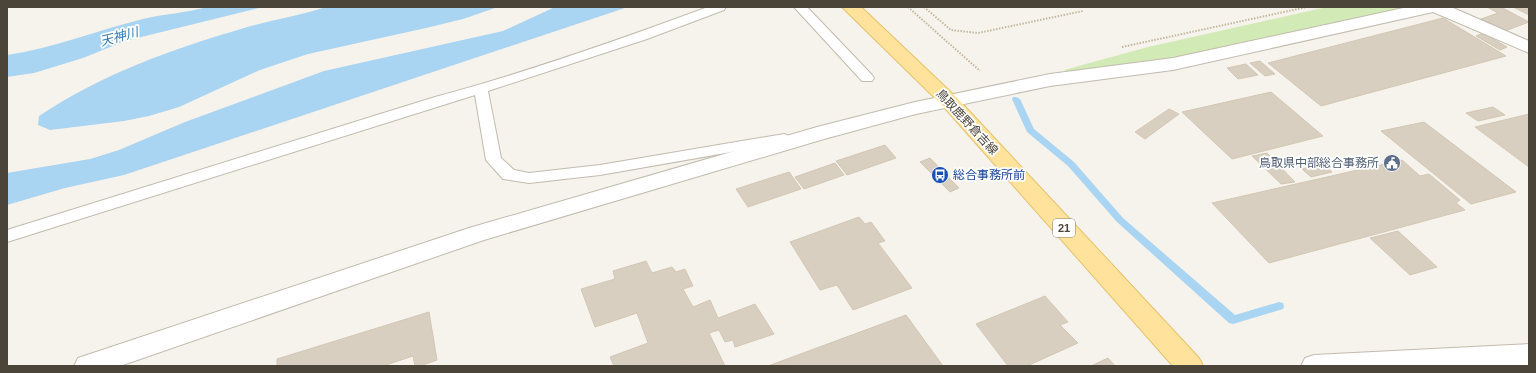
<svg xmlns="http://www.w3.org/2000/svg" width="1536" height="373" font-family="Helvetica,'Noto Sans JP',sans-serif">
  <rect width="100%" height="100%" fill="#f6f3ec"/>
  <path fill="#d2eab5" d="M1327,7H1415L1174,62L1070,72L1064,70L1148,47Z"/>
  <path fill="#a9d4f2" d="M207,7H263L125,41L83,58L34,73L7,77V55C54,48 98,30 143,19C164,14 186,13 207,7Z
    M326,7H498L463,19L426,28L308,54L260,70L179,107L149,116L124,121L50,130L38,125L39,116C104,73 170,50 244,28C271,20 299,16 326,7Z
    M555,7H628L124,175L65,188L7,205V173L90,159L119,150L185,122L324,71L503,31Z"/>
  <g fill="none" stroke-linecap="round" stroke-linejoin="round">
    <path fill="#a9d4f2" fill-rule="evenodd" d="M1013,97H1016L1020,99L1034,129L1074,162L1123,218L1235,315L1279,302L1283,303L1284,306L1283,309L1233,324L1229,323L1117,222L1068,166L1027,132L1012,99Z"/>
  </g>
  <path fill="#d8cfc1" stroke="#d3c7b4" d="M1487,7H1501L1529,22L1505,31L1481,19L1498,13Z
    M1513,7H1529V15Z
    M1443,18L1506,56L1321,106L1268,63Z
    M1483,33L1507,47L1500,50L1476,36Z
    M1260,61L1275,74L1265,76L1250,63Z
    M1246,64L1258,75L1238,79L1227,68Z
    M1271,92L1323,136L1232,159L1182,112Z
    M1493,107L1505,115L1478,121L1466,113Z
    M1169,109L1179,114L1145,139L1135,132Z
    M1529,114V167L1475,127Z
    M1424,122L1516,192L1471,204L1381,131Z
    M885,145L896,158L847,175L836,161Z
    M1267,153L1295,182L1281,184L1252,156Z
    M930,158L959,188L950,192L920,162Z
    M1402,160L1420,176L1429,174L1460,200L1456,203L1465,210L1269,263L1212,203Z
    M835,163L844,175L804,189L795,177Z
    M1323,164L1332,172L1311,177L1302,169Z
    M789,172L801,189L748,207L736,189Z
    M859,217L865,224L871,222L885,241L878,243L912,288L853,310L837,285L820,290L790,242Z
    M1398,231L1437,267L1410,275L1370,238Z
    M646,261L652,273L672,267L676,272L685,269L693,286L683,289L693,307L710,300L718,318L755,304L774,334L735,347L733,340L725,342L719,330L709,333L725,366H685L684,364L679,366H614L610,357L648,343L637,313L595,327L581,289L615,279L613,271Z
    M1045,296L1068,322L1060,325L1078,343L1027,366H1008L976,324Z
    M429,312L437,360L420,366H415L413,356L383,366H277V359Z
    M906,315L943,366H768Z
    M1108,358L1115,366H1091Z"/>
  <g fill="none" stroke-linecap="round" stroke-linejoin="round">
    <g stroke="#c2bbae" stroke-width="2">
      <path id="lane" d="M708,7H726L724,10L647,39L488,91L501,158L514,170L529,173L600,165L784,134L789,136L792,139L789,142L600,175L529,183L503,179L486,160L475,95L7,242V230L435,97C528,72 619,40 708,7Z
        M794,7H807L872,75L874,78L872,81H862Z"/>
    </g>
    <g stroke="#c2bbae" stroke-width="2">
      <path id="street" d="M1408,7H1451L1529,41V53L1433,12L1173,70L1050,86L916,114L824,139L484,240L120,366H74L78,358L87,355L469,228L817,127L915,102L1050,74L1173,58Z
        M1529,344V366H1301L1305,358L1314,355Z"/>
    </g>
    <g stroke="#e6c16a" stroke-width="2">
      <path id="primary" d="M842,7H861L957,98L1199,358L1203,366H1173L943,106Z"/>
    </g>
    <path stroke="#c4b79f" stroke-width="2" stroke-dasharray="1.5 1.5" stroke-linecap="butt" d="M908,7L980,71
      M924,7L951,30L978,33L1083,11
      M1122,47L1307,7"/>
    <use href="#lane" fill="#fff" fill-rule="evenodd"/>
    <use href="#street" fill="#fff" fill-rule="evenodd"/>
    <use href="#primary" fill="#ffe39c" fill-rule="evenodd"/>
  </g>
  <defs>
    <g id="civic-disc" transform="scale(0.9)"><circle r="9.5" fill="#5c6f8a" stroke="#fff"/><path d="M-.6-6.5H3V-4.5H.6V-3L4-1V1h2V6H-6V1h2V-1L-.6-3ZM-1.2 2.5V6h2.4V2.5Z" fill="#fff"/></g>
    <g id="bus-disc" transform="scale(0.9)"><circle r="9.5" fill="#1a4fb4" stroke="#fff"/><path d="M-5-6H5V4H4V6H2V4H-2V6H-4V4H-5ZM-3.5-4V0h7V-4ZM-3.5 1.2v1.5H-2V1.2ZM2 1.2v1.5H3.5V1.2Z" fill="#fff"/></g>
  </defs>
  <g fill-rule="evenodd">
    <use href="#civic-disc" x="1392" y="163"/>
    <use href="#bus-disc" x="940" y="175"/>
  </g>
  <g text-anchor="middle" stroke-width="3.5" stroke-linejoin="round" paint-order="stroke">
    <rect fill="#fff" stroke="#817c74" stroke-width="1" x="1053" y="219" width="22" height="18" rx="3"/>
    <g font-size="11" font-weight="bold" fill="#4b4439">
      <text x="1064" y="232">21</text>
    </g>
    <g font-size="12" fill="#4b4439" stroke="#fff">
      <text transform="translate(967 122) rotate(47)" y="4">鳥取鹿野倉吉線</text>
    </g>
    <g font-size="12" fill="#4e5e75" stroke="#fff" text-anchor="end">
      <text x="1379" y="167">鳥取県中部総合事務所</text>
    </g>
    <g font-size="12" fill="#164399" stroke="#fff" text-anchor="start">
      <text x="953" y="179">総合事務所前</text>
    </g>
    <g font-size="13" font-style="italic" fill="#2e7ab2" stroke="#fff">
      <text transform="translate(119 36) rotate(-15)" y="5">天神川</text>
    </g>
  </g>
  <rect width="1536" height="373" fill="none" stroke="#4b4439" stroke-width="16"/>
</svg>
